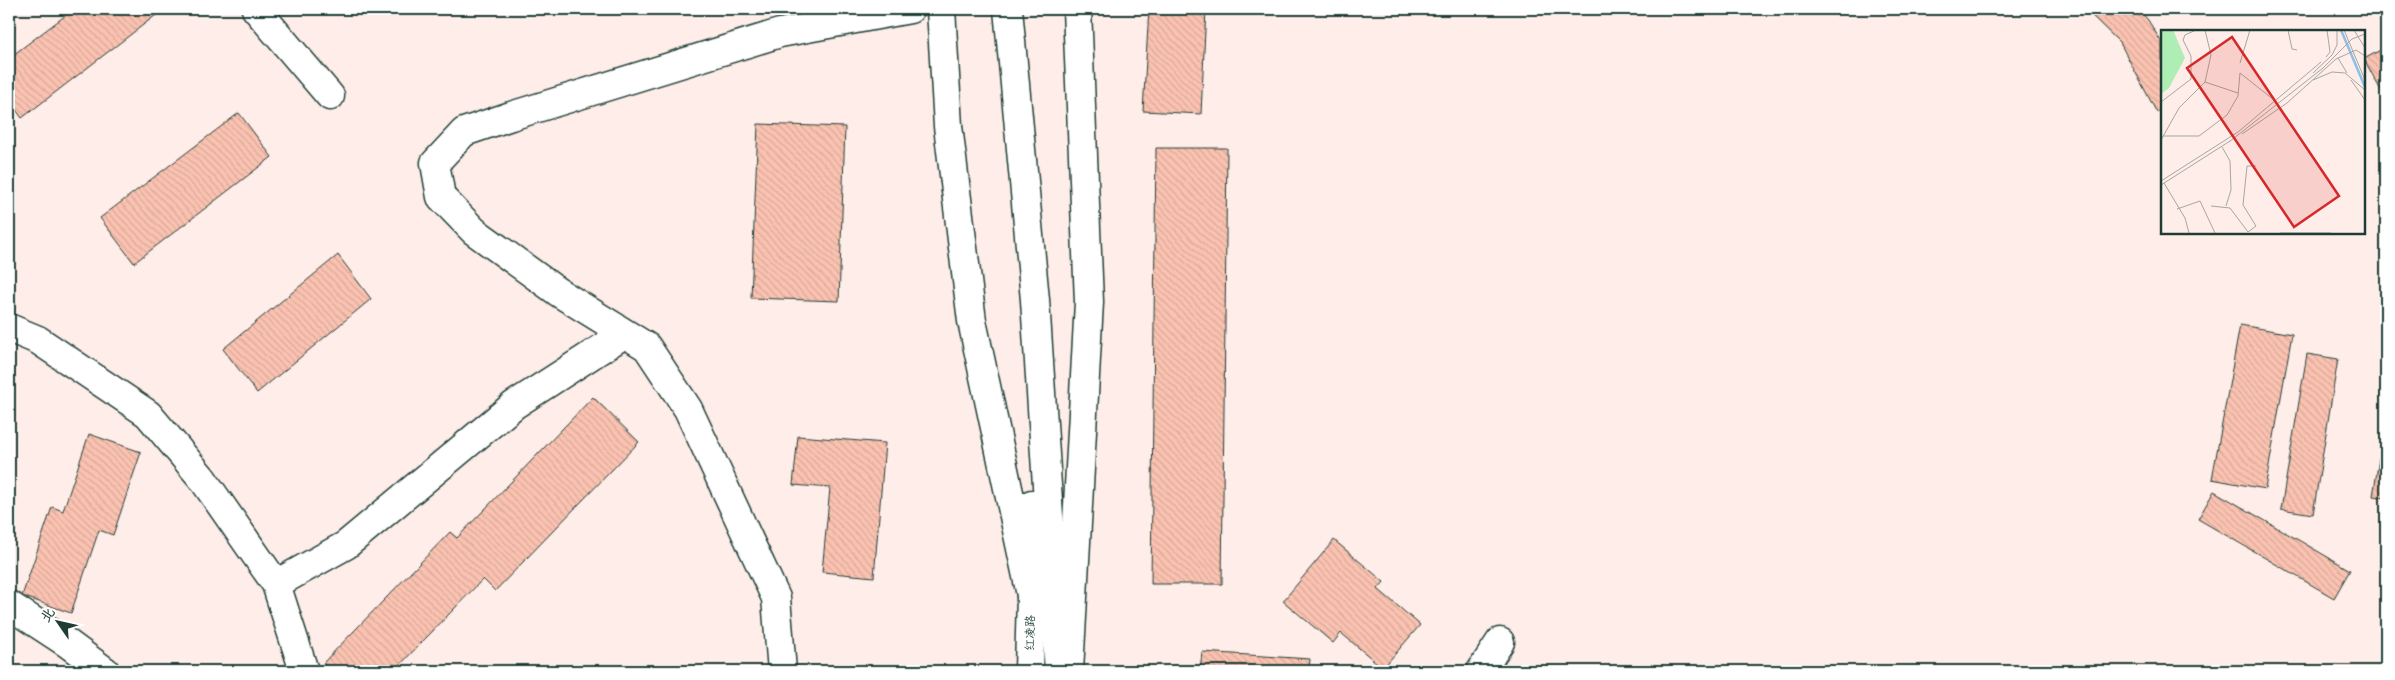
<svg xmlns="http://www.w3.org/2000/svg" width="2395" height="680" font-family="Kalam,'LXGW WenKai TC',sans-serif">
  <defs>
    <pattern id="building-back-hatch" width="6" height="6" patternUnits="userSpaceOnUse" patternTransform="scale(1.25)"><rect width="6" height="6" fill="#fbc2b1"/><path d="M-1 5l2 2M0 0l6 6M5-1l2 2" fill="none" stroke="#d7a899"/></pattern>
  </defs>
  <rect width="100%" height="100%" fill="#feede8"/>
  <filter id="ink" filterUnits="userSpaceOnUse"><feTurbulence type="fractalNoise" baseFrequency=".02" numOctaves="2"/><feDisplacementMap in="SourceGraphic" scale="10" xChannelSelector="R" yChannelSelector="G"/><feConvolveMatrix kernelMatrix="1 2 1 2 8 2 1 2 1" color-interpolation-filters="sRGB"/></filter>
  <g filter="url(#ink)">
    <path fill="url(#building-back-hatch)" stroke="#1f3d34" d="M74,9H158L160,12L22,118L9,100V58Z
      M1149,9H1206L1201,114L1143,111Z
      M2085,9H2138L2148,20L2162,43V109L2157,113L2120,43Z
      M2386,47V100L2364,59Z
      M239,113L272,157L134,263L100,218Z
      M758,124L845,127L839,301L751,298Z
      M1156,148H1227L1222,584H1151Z
      M338,255L371,299L257,393L223,349Z
      M2240,325L2292,334L2265,489L2212,479Z
      M2307,354L2338,359L2313,514L2281,509Z
      M593,397L639,442L495,591L483,579L394,671H332L323,663L450,532L457,538Z
      M2386,416V498L2373,496Z
      M89,434L141,452L113,535L99,530L71,613L22,596L52,507L63,511Z
      M798,436L885,443L874,577L822,572L830,488L793,485Z
      M2214,491L2350,570L2334,598L2198,519Z
      M1334,540L1384,582L1378,589L1420,625L1383,668L1341,633L1333,643L1283,601Z
      M1202,652L1310,659L1309,671H1200Z"/>
    <g fill="none" stroke-linecap="round" stroke-linejoin="round">
      <g stroke="#1f3d34" stroke-width="31">
        <path id="street" d="M256,9L330,96
          M9,328L38,340L148,414L202,478L276,584L304,671
          M276,584L346,545L514,405L624,334
          M9,605L67,643L105,671
          M782,671L776,598L688,409L647,347L558,292L474,231L441,197L435,163L464,132L511,116L780,33L910,9
          M1481,671L1500,642"/>
      </g>
      <g stroke="#1f3d34" stroke-width="31">
        <path id="secondary" d="M941,9L948,126L972,321L1031,595L1029,671
          M1069,671L1089,302L1077,9"/>
      </g>
      <g stroke="#1f3d34" stroke-width="31">
        <path id="highway" d="M1008,9L1035,300L1059,671
          M1031,595L1032,504"/>
      </g>
      <use href="#street" stroke="#fff" stroke-width="28"/>
      <use href="#secondary" stroke="#fff" stroke-width="28"/>
      <use href="#highway" stroke="#fff" stroke-width="28"/>
    </g>
  </g>
  <g text-anchor="middle" stroke-width="4.5" stroke-linejoin="round" paint-order="stroke">
    <g font-size="12" fill="#1f3d34" stroke="#fff">
      <text transform="translate(1030 633) rotate(-89)" y="4">红凌路</text>
    </g>
  </g>
  <g transform="translate(2161 30)">
    <rect width="204" height="204" fill="#feede8"/>
    <path d="M0,0H12L24,28L8,58L0,64Z" fill="#aeeeb5"/>
    <path fill="none" stroke="#8ebee9" stroke-width="2.5" d="M180,0L204,57"/>
    <path fill="none" stroke="#a5a7a0" stroke-width="1" d="M127,0L131,19L136,20M183,0L204,50M193,0L204,18M165,27L169,22L166,0M177,28L186,43M79,33L89,0M152,43L171,25L176,15V0M152,50L171,42L184,43L204,60M190,50L204,70M44,52L77,63M0,72L30,49V26L22,10L24,5L35,0M81,104L126,73L175,29L195,20L204,26M2,106H38L66,85L77,66L79,43L113,70M0,110L18,78L44,52L50,25L44,0M68,112L162,38L191,9L204,4M61,117L69,131L70,160L65,176M0,151L77,102L160,32M3,153L24,188L28,203M0,155L69,111M50,176L69,178L87,202L95,196L82,175L86,136H95M16,179L39,171L54,203M119,203H170"/>
    <path fill="#d62828" fill-opacity="0.15" stroke="#d62828" stroke-width="2.5" d="M71,7L178,166L133,197L26,38Z"/>
    <rect width="204" height="204" fill="none" stroke="#1f3d34" stroke-width="2.5"/>
  </g>
  <rect width="2395" height="680" fill="none" stroke="#fff" stroke-width="30"/>
  <rect x="15" y="15" width="2365" height="650" fill="none" stroke="#1f3d34" stroke-width="2" filter="url(#ink)"/>
  <g transform="translate(58 622) rotate(304)" stroke="#ffffff" stroke-width="4" paint-order="stroke">
  <path d="M0-4L9 19L0 12L-9 19Z" fill="#1f3d34"/>
  <text y="-8" font-size="14" font-weight="bold" text-anchor="middle" fill="#1f3d34">北</text>
  </g>
</svg>
